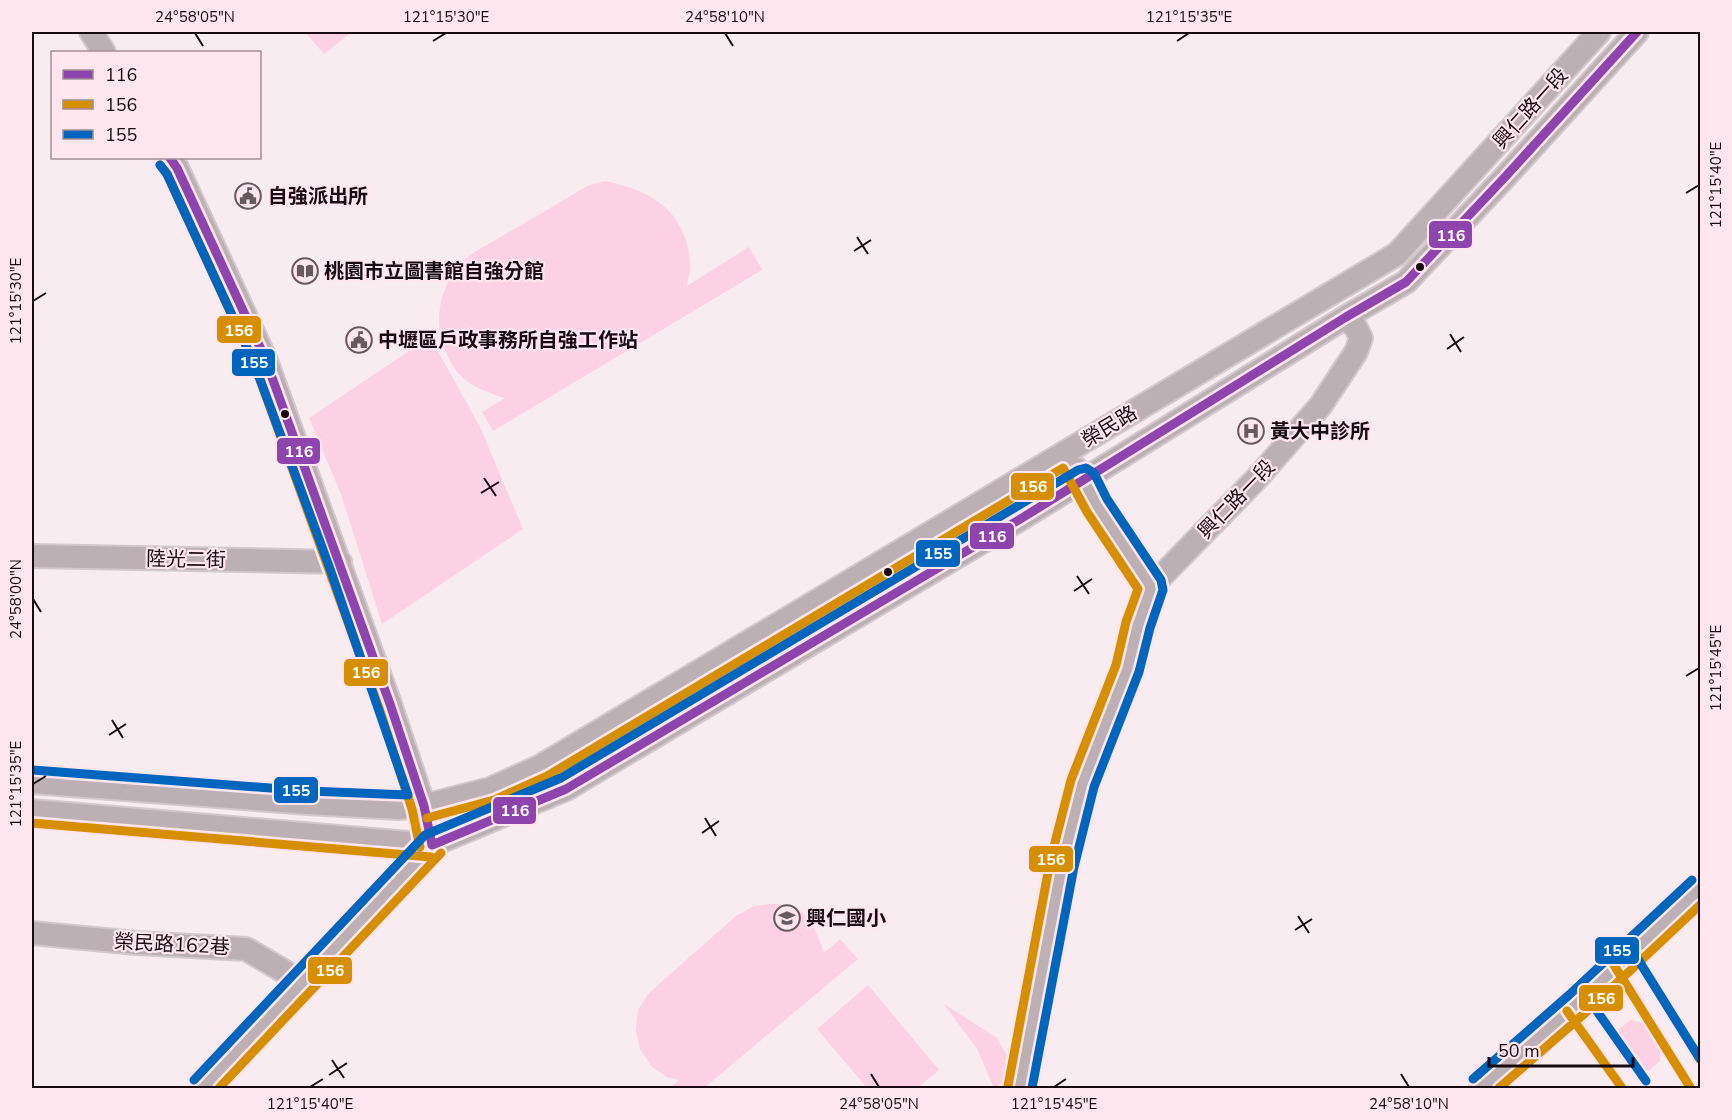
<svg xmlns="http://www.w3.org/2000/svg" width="1732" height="1120" font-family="'Nunito Sans','Noto Sans TC',sans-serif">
  <rect width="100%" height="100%" fill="#f8ecf0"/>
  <path fill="#fbd1e3" d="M305,32H352L324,54Z
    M605,181C643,189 676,203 687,244C689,253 691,262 690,272C689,276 687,281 687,286L749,247L762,270L493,431L482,412L505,398C473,388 454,379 443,344C434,318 441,288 458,266C469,253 489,244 504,235C531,219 559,203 587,186Z
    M430,337L480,427L523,529L382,624L341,494L309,418Z
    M771,904C777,904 786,904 791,906C811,914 818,935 824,953L840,939L858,959L704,1088H670L679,1080L667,1077L652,1067L640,1049L636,1030L638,1010L649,993L736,916L754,906Z
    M868,985L939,1070L917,1088H867L817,1029Z
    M944,1004L997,1038L1017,1073L994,1088L977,1049Z
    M1630,1020L1644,1023L1661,1046L1660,1061L1646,1073L1631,1069L1616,1047L1615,1033Z"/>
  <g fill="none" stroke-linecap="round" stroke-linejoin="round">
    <g stroke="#d3c9cd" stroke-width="26">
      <path id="minor" d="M91,32L104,52
        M170,158L177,168L265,358L390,704L424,806L432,845
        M1077,469L1097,505L1151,587
        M32,556L340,562
        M32,782L308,803L398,808L424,806L490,789L541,766L1397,254L1599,32
        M32,811L432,845
        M32,933L136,943L246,949L304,983
        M203,1088L432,845L566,789L1022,518L1346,317L1406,282L1506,176L1637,32
        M1020,1088L1062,864L1083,783L1127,669L1138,625L1151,587L1260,475L1321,405L1356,352L1361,338L1356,328L1346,317
        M1481,1088L1577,1004L1700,889"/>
    </g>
    <use href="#minor" stroke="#bcb0b4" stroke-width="22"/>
    <g stroke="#fee6ef" stroke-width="14">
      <path id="bus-1" d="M170,158L177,168L265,358L390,704L424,806L432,845L566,789L1022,518L1346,317L1406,282L1506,176L1637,32"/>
    </g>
    <g stroke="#fee6ef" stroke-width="14">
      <path id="bus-2" d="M160,165L167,174L254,363L379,708L412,809L420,847
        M427,818L494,800L547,776L1063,468L1087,512L1138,589L1126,622L1116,665L1071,780L1050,862L1008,1086
        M32,823L431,857
        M1614,965L1690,1087
        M1567,1011L1622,1088
        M219,1088L441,853
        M1499,1088L1585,1013L1700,905"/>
    </g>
    <g stroke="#fee6ef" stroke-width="14">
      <path id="bus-3" d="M33,770L309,791L408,795L329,566L254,363L167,174L160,165
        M1634,953L1700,1059
        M1587,997L1646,1081
        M1473,1079L1569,995L1692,880
        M194,1080L425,835L561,778L1078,470L1086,468L1094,473L1107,499L1161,580L1163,590L1150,628L1139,672L1094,787L1074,867L1032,1088"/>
    </g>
    <use href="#bus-1" stroke="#8e44ad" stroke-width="9"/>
    <use href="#bus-2" stroke="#d68f03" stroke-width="9"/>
    <use href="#bus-3" stroke="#0065bd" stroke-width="9"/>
  </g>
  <path fill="none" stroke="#180b11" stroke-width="2" d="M195,33L203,46M725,33L733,46M433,41L446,33M1177,41L1189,33M1686,193L1699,185M857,237L868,254M854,251L871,240M33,301L46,293M1450,334L1461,352M1447,349L1464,337M484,478L496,496M481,493L499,482M1077,576L1089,594M1074,591L1092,579M33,599L41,612M1686,676L1699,668M112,720L123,738M109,735L126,724M33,784L46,776M705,818L716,836M702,833L719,821M1298,916L1309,933M1295,930L1312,919M332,1060L344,1078M871,1074L879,1087M1401,1074L1409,1087M329,1075L347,1063M310,1087L323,1079M1054,1087L1066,1079"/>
  <defs>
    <g id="civic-ring" transform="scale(1.35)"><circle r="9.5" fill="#fee6ef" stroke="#665a5f" stroke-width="1.5"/><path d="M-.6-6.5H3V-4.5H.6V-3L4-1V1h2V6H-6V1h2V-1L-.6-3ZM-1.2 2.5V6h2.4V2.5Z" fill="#665a5f"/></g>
    <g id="library-ring" transform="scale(1.35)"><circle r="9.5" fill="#fee6ef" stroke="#665a5f" stroke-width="1.5"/><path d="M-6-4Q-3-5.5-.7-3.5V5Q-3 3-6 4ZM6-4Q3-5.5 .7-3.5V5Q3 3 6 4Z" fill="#665a5f"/></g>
    <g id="hospital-ring" transform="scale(1.35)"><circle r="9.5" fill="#fee6ef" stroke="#665a5f" stroke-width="1.5"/><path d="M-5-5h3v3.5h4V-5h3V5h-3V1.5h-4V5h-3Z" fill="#665a5f"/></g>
    <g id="school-ring" transform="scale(1.35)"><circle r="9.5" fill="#fee6ef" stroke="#665a5f" stroke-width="1.5"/><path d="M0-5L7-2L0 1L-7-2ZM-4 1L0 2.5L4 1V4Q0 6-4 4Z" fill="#665a5f"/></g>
  </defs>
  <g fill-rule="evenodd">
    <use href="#civic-ring" x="248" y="196"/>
    <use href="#library-ring" x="305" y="271"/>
    <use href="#civic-ring" x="359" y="340"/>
    <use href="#hospital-ring" x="1251" y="431"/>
    <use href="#school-ring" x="787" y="918"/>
  </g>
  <g fill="#180b11" stroke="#fee6ef" stroke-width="2">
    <circle cx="1420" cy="267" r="5"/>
    <circle cx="285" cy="414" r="5"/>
    <circle cx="888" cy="572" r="5"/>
  </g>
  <g text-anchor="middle" stroke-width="4.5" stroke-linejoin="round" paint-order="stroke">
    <g font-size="20" fill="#180b11" stroke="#fee6ef">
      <text transform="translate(1530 108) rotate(-48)" y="7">興仁路一段</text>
      <text transform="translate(1109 426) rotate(-31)" y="7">榮民路</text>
      <text transform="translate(1236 499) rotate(-46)" y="7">興仁路一段</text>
      <text transform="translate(186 559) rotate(1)" y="7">陸光二街</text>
      <text transform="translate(172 944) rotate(3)" y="7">榮民路162巷</text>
    </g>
    <g font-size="20" font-weight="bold" fill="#180b11" stroke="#fee6ef" text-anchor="start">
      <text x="268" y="203">自強派出所</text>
      <text x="324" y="278">桃園市立圖書館自強分館</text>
      <text x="378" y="347">中壢區戶政事務所自強工作站</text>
      <text x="1270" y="438">黃大中診所</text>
      <text x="806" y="925">興仁國小</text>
    </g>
  </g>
  <g stroke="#fee6ef" stroke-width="2">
    <rect x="1428" y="220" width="45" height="29" rx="6" fill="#8e44ad"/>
    <rect x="216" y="315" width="46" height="29" rx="6" fill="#d68f03"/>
    <rect x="231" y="348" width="45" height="29" rx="6" fill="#0065bd"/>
    <rect x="276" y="437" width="45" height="28" rx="6" fill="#8e44ad"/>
    <rect x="1010" y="472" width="45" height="29" rx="6" fill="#d68f03"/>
    <rect x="969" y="522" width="46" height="28" rx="6" fill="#8e44ad"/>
    <rect x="915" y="539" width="46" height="29" rx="6" fill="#0065bd"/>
    <rect x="343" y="658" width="46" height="29" rx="6" fill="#d68f03"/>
    <rect x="273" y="776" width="46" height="28" rx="6" fill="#0065bd"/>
    <rect x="492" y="796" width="45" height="29" rx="6" fill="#8e44ad"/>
    <rect x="1028" y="845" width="46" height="28" rx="6" fill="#d68f03"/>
    <rect x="1594" y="936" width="46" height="29" rx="6" fill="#0065bd"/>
    <rect x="307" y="956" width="46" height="29" rx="6" fill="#d68f03"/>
    <rect x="1578" y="984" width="46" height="28" rx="6" fill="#d68f03"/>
  </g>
  <g font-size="16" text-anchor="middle" font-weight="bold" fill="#fff">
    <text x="1451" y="241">116</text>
    <text x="239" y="336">156</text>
    <text x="254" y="368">155</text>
    <text x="299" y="457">116</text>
    <text x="1033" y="492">156</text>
    <text x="992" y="542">116</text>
    <text x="938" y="559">155</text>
    <text x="366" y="678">156</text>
    <text x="296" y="796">155</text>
    <text x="515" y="816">116</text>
    <text x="1051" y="865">156</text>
    <text x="1617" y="956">155</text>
    <text x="330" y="976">156</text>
    <text x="1601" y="1004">156</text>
  </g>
  <rect width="1732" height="1120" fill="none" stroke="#fee6ef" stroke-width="66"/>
  <rect x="51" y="51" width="210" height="108" fill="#fee6ef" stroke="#a28e96" stroke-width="1.5"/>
  <rect x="63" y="70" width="30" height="9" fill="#8e44ad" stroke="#a28e96" stroke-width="1.5"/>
  <text x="105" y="81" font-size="18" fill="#180b11">116</text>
  <rect x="63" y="100" width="30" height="9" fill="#d68f03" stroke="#a28e96" stroke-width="1.5"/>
  <text x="105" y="111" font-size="18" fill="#180b11">156</text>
  <rect x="63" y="130" width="30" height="9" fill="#0065bd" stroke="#a28e96" stroke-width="1.5"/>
  <text x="105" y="141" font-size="18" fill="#180b11">155</text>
  <path d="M1489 1057v9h144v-9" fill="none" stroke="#180b11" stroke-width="3"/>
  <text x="1498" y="1057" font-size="18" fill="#180b11" stroke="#fee6ef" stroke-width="4.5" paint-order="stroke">50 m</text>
  <rect x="33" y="33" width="1666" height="1054" fill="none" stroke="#180b11" stroke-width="2"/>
  <g font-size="15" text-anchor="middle" fill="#180b11">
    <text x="195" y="22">24°58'05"N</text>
    <text x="446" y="22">121°15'30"E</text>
    <text x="725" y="22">24°58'10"N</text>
    <text x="1189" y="22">121°15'35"E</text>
    <text transform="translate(1716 185) rotate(-90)" y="5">121°15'40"E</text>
    <text transform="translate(16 301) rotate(-90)" y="5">121°15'30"E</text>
    <text transform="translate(16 599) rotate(-90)" y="5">24°58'00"N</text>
    <text transform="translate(1716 668) rotate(-90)" y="5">121°15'45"E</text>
    <text transform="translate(16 784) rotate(-90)" y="5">121°15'35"E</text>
    <text x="310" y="1109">121°15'40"E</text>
    <text x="879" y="1109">24°58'05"N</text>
    <text x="1054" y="1109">121°15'45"E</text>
    <text x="1409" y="1109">24°58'10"N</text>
  </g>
</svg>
